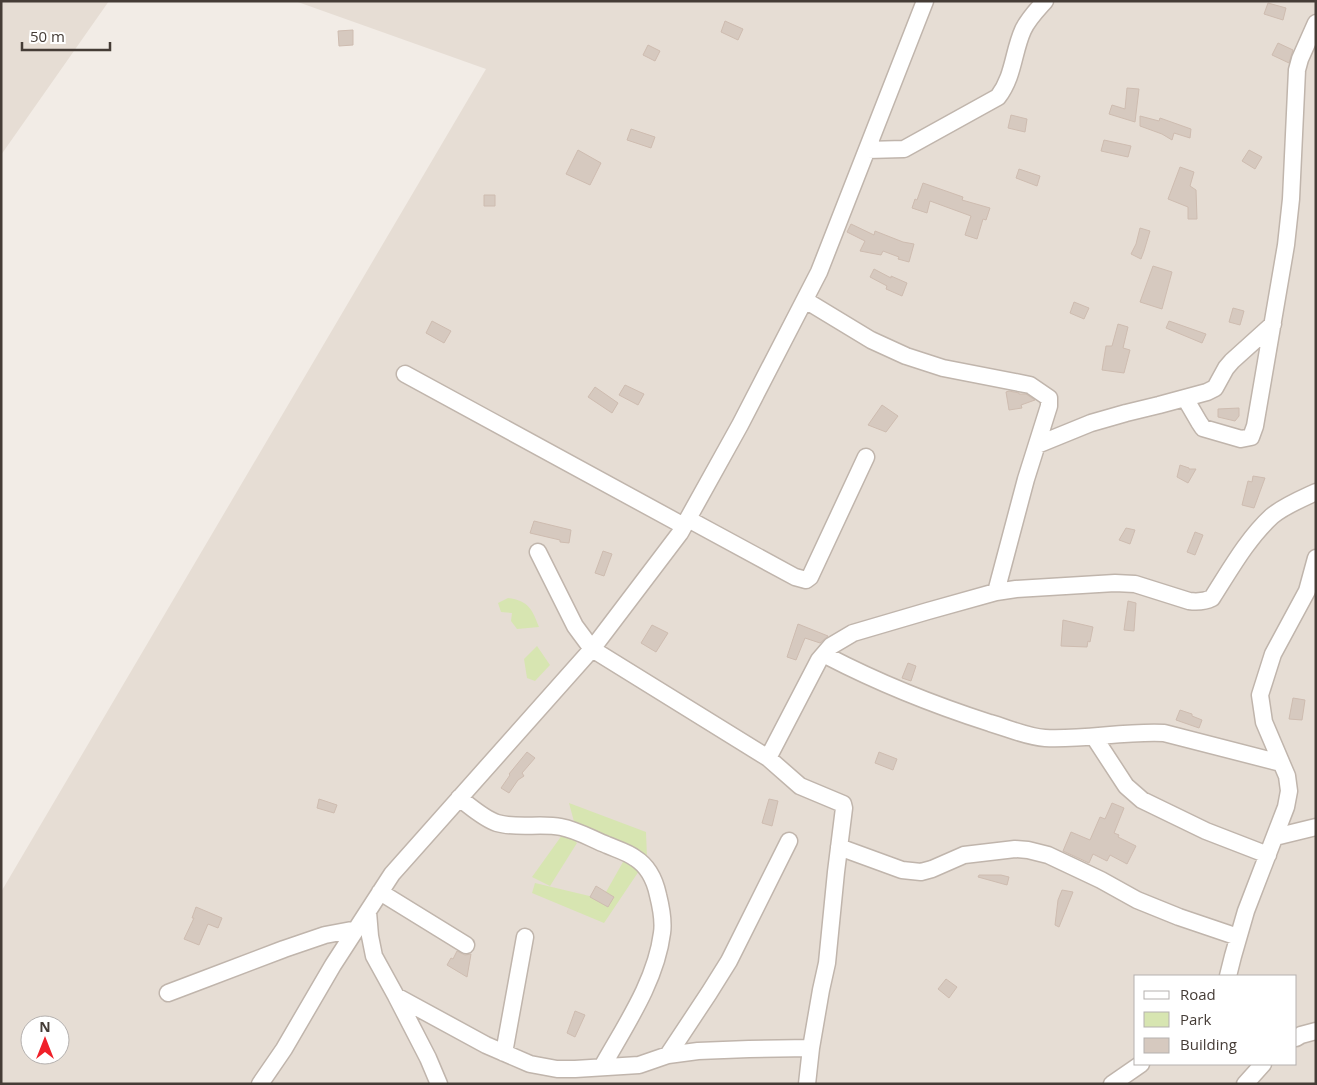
<svg xmlns="http://www.w3.org/2000/svg" width="1317" height="1085" font-family="'Open Sans',sans-serif">
  <rect width="100%" height="100%" fill="#f2ece6"/>
  <path fill="#e6ddd4" fill-rule="evenodd" d="M1,1H109L1,155Z
    M295,1H1316V1084H1V892L486,69ZM1136,976H1296V1064H1136ZM30,1025H60V1055H30Z"/>
  <path fill="#d7e5b1" d="M508,598C529,601 532,609 539,627L517,629L511,621L512,613L501,612L498,603Z
    M537,646L550,665L535,681L527,678L524,659Z
    M569,803L646,832L647,858L576,829Z
    M565,831L577,843L550,886L532,877Z
    M627,855L643,865L604,923L532,893L535,883L602,899Z"/>
  <path fill="#d6c9bf" stroke="#cebcb0" d="M1268,3L1286,8L1283,20L1264,14Z
    M725,21L743,29L738,40L721,32Z
    M353,30V45L339,46L338,31Z
    M1278,43L1293,50L1289,63L1272,55Z
    M648,45L660,51L655,61L643,55Z
    M1127,88L1139,89L1135,122L1109,114L1112,105L1125,109Z
    M1011,115L1027,119L1025,132L1008,128Z
    M1140,116L1159,121L1160,118L1191,129L1190,138L1174,133L1172,140L1162,134L1140,126Z
    M631,129L655,137L651,148L627,140Z
    M1104,140L1131,146L1128,157L1101,151Z
    M578,150L601,163L590,185L566,174Z
    M1249,150L1262,157L1255,169L1242,161Z
    M1180,167L1194,172L1190,186L1196,190L1197,219H1188V207L1168,199Z
    M1019,169L1040,176L1037,186L1016,178Z
    M923,183L963,197L962,200L990,208L986,220L983,219L977,239L965,235L971,216L930,201L927,213L912,208L915,199L917,200Z
    M484,195H495V206H484Z
    M851,224L874,235L875,231L903,242L914,244L909,262L898,259L899,257L883,251L881,255L860,251L865,241L847,232Z
    M1140,228L1150,231L1144,251L1141,259L1131,254L1136,244Z
    M1153,266L1172,272L1162,309L1140,302Z
    M874,269L891,278V276L907,283L902,296L886,289L887,286L870,277Z
    M1074,302L1089,308L1084,319L1070,313Z
    M1233,308L1244,311L1240,325L1229,322Z
    M432,321L451,331L444,343L426,333Z
    M1169,321L1206,334L1202,343L1166,328Z
    M1118,324L1128,327L1123,348L1130,350L1124,373L1102,370L1106,346H1112Z
    M625,385L644,394L638,405L619,395Z
    M595,387L618,403L612,413L588,397Z
    M1009,391L1019,393V394H1026L1035,400L1021,405L1022,408L1009,410L1006,392Z
    M882,405L898,416L886,432L868,425Z
    M1239,408V416L1235,421L1218,417V409Z
    M1180,465L1189,468V469H1196L1188,483L1177,477Z
    M1253,476L1265,478L1254,508L1242,505L1248,481L1252,482Z
    M534,521L571,530L569,543L560,542V540L530,533Z
    M1126,528L1135,530L1130,544L1119,540Z
    M1195,532L1203,535L1195,555L1187,552Z
    M603,551L612,554L604,576L595,573Z
    M1128,601L1136,603L1134,631L1124,630Z
    M1063,620L1093,627L1090,642L1088,641L1087,647L1061,646Z
    M798,624L828,636L820,643L805,638L796,660L787,657Z
    M652,625L668,633L656,652L641,643Z
    M908,663L916,666L911,681L902,678Z
    M1293,698L1305,700L1302,720L1289,719Z
    M1180,710L1192,714V716L1202,720L1199,728L1176,720Z
    M527,752L535,758L522,773L524,776L518,780L509,793L501,788L510,775L509,774Z
    M879,752L897,759L893,770L875,763Z
    M319,799L337,805L334,813L317,808Z
    M769,799L778,801L772,826L762,823Z
    M1112,803L1124,808L1114,833L1119,835L1118,837L1136,846L1127,864L1110,855L1107,861L1093,854L1089,863L1063,851L1071,832L1090,840L1100,817L1105,819Z
    M979,875H1001L1009,877L1007,885L978,877Z
    M596,886L614,897L608,907L590,897Z
    M1062,890L1073,892L1059,927L1055,925L1058,900Z
    M196,907L222,918L218,928L208,924L199,945L184,939L194,918H192Z
    M457,951L465,955L471,954L467,977L447,965L451,958L453,959Z
    M946,979L957,987L949,998L938,989Z
    M575,1011L585,1015L575,1037L567,1033Z"/>
  <g fill="none" stroke-linecap="round" stroke-linejoin="round">
    <g stroke="#c0b5ac" stroke-width="19">
      <path id="minor" d="M867,150L904,149L998,97C1014,76 1013,52 1023,30C1028,19 1037,10 1045,1
        M805,300L871,340L906,356L943,368L1030,385L1049,398V406L1026,479L996,592
        M405,374L684,526
        M1185,398L1199,422L1203,428L1241,439L1251,437L1255,426L1286,245L1291,199L1297,70L1300,59L1316,23
        M1037,445L1091,423L1126,413L1159,405L1207,392L1215,388L1226,368L1232,361L1273,324
        M688,519L795,577L806,580L810,577L866,457
        M538,552L575,626L592,649L768,758L800,786L843,804L844,808L836,872L827,963L821,990L811,1048L807,1084
        M823,657L827,656C879,683 934,705 990,723C1008,728 1027,737 1045,738C1085,740 1124,731 1164,733L1281,763
        M1094,737L1126,786L1142,800L1206,831L1268,855
        M768,758L819,660L831,646L853,633L928,611L996,592L1016,589L1115,583L1135,584L1189,601C1197,602 1204,602 1212,598C1230,570 1247,539 1272,516C1284,506 1301,499 1316,492
        M459,798C470,806 484,819 497,823C517,829 541,823 561,827C577,830 592,839 607,845C616,849 627,852 635,858C648,866 655,881 658,895C661,907 664,920 662,933C656,981 625,1026 602,1067
        M1275,837L1316,827
        M839,847L902,870L921,872L932,869L964,855L1015,849L1028,850L1048,855L1101,880L1137,900L1179,917L1238,937
        M380,892L466,945
        M368,912L370,936L374,956L396,996L486,1045L530,1064L557,1069H575L639,1065L668,1055L698,1051L749,1049L811,1048
        M1228,976L1233,956L1246,911L1286,807L1289,791L1287,776L1264,722L1260,695L1273,654L1307,591L1316,558
        M168,993L205,979L284,949L325,935L357,929
        M396,996L428,1058L439,1084
        M1296,1038L1301,1035L1316,1031
        M504,1053L525,937
        M668,1055L709,993L729,961L789,841
        M260,1084L284,1049L333,965L392,874L592,649L680,533L740,425L819,272L925,1
        M1112,1084L1141,1064
        M1245,1084L1263,1064"/>
    </g>
    <use href="#minor" stroke="#fff" stroke-width="16"/>
  </g>
  <rect width="1317" height="1085" fill="none" stroke="#453c36" stroke-width="5"/>
  <rect x="1134" y="975" width="162" height="90" fill="#ffffff" stroke="#b5b1af"/>
  <rect x="1144" y="991" width="25" height="8" fill="#ffffff" stroke="#b5b1af"/>
  <text x="1180" y="1000" font-size="15" fill="#453c36">Road</text>
  <rect x="1144" y="1012" width="25" height="15" fill="#d7e5b1" stroke="#b5b1af"/>
  <text x="1180" y="1025" font-size="15" fill="#453c36">Park</text>
  <rect x="1144" y="1038" width="25" height="15" fill="#d6c9bf" stroke="#b5b1af"/>
  <text x="1180" y="1050" font-size="15" fill="#453c36">Building</text>
  <g transform="translate(45 1040)"><circle r="24" fill="#ffffff" stroke="#b5b1af"/>
  <path d="M0-4L9 19L0 12L-9 19Z" fill="#f02029"/>
  <text y="-8" font-size="14" font-weight="bold" text-anchor="middle" fill="#453c36">N</text>
  </g>
  <path d="M22 42v8h88v-8" fill="none" stroke="#453c36" stroke-width="2.5"/>
  <text x="30" y="42" font-size="15" fill="#453c36" stroke="#ffffff" stroke-width="4" paint-order="stroke">50 m</text>
</svg>
